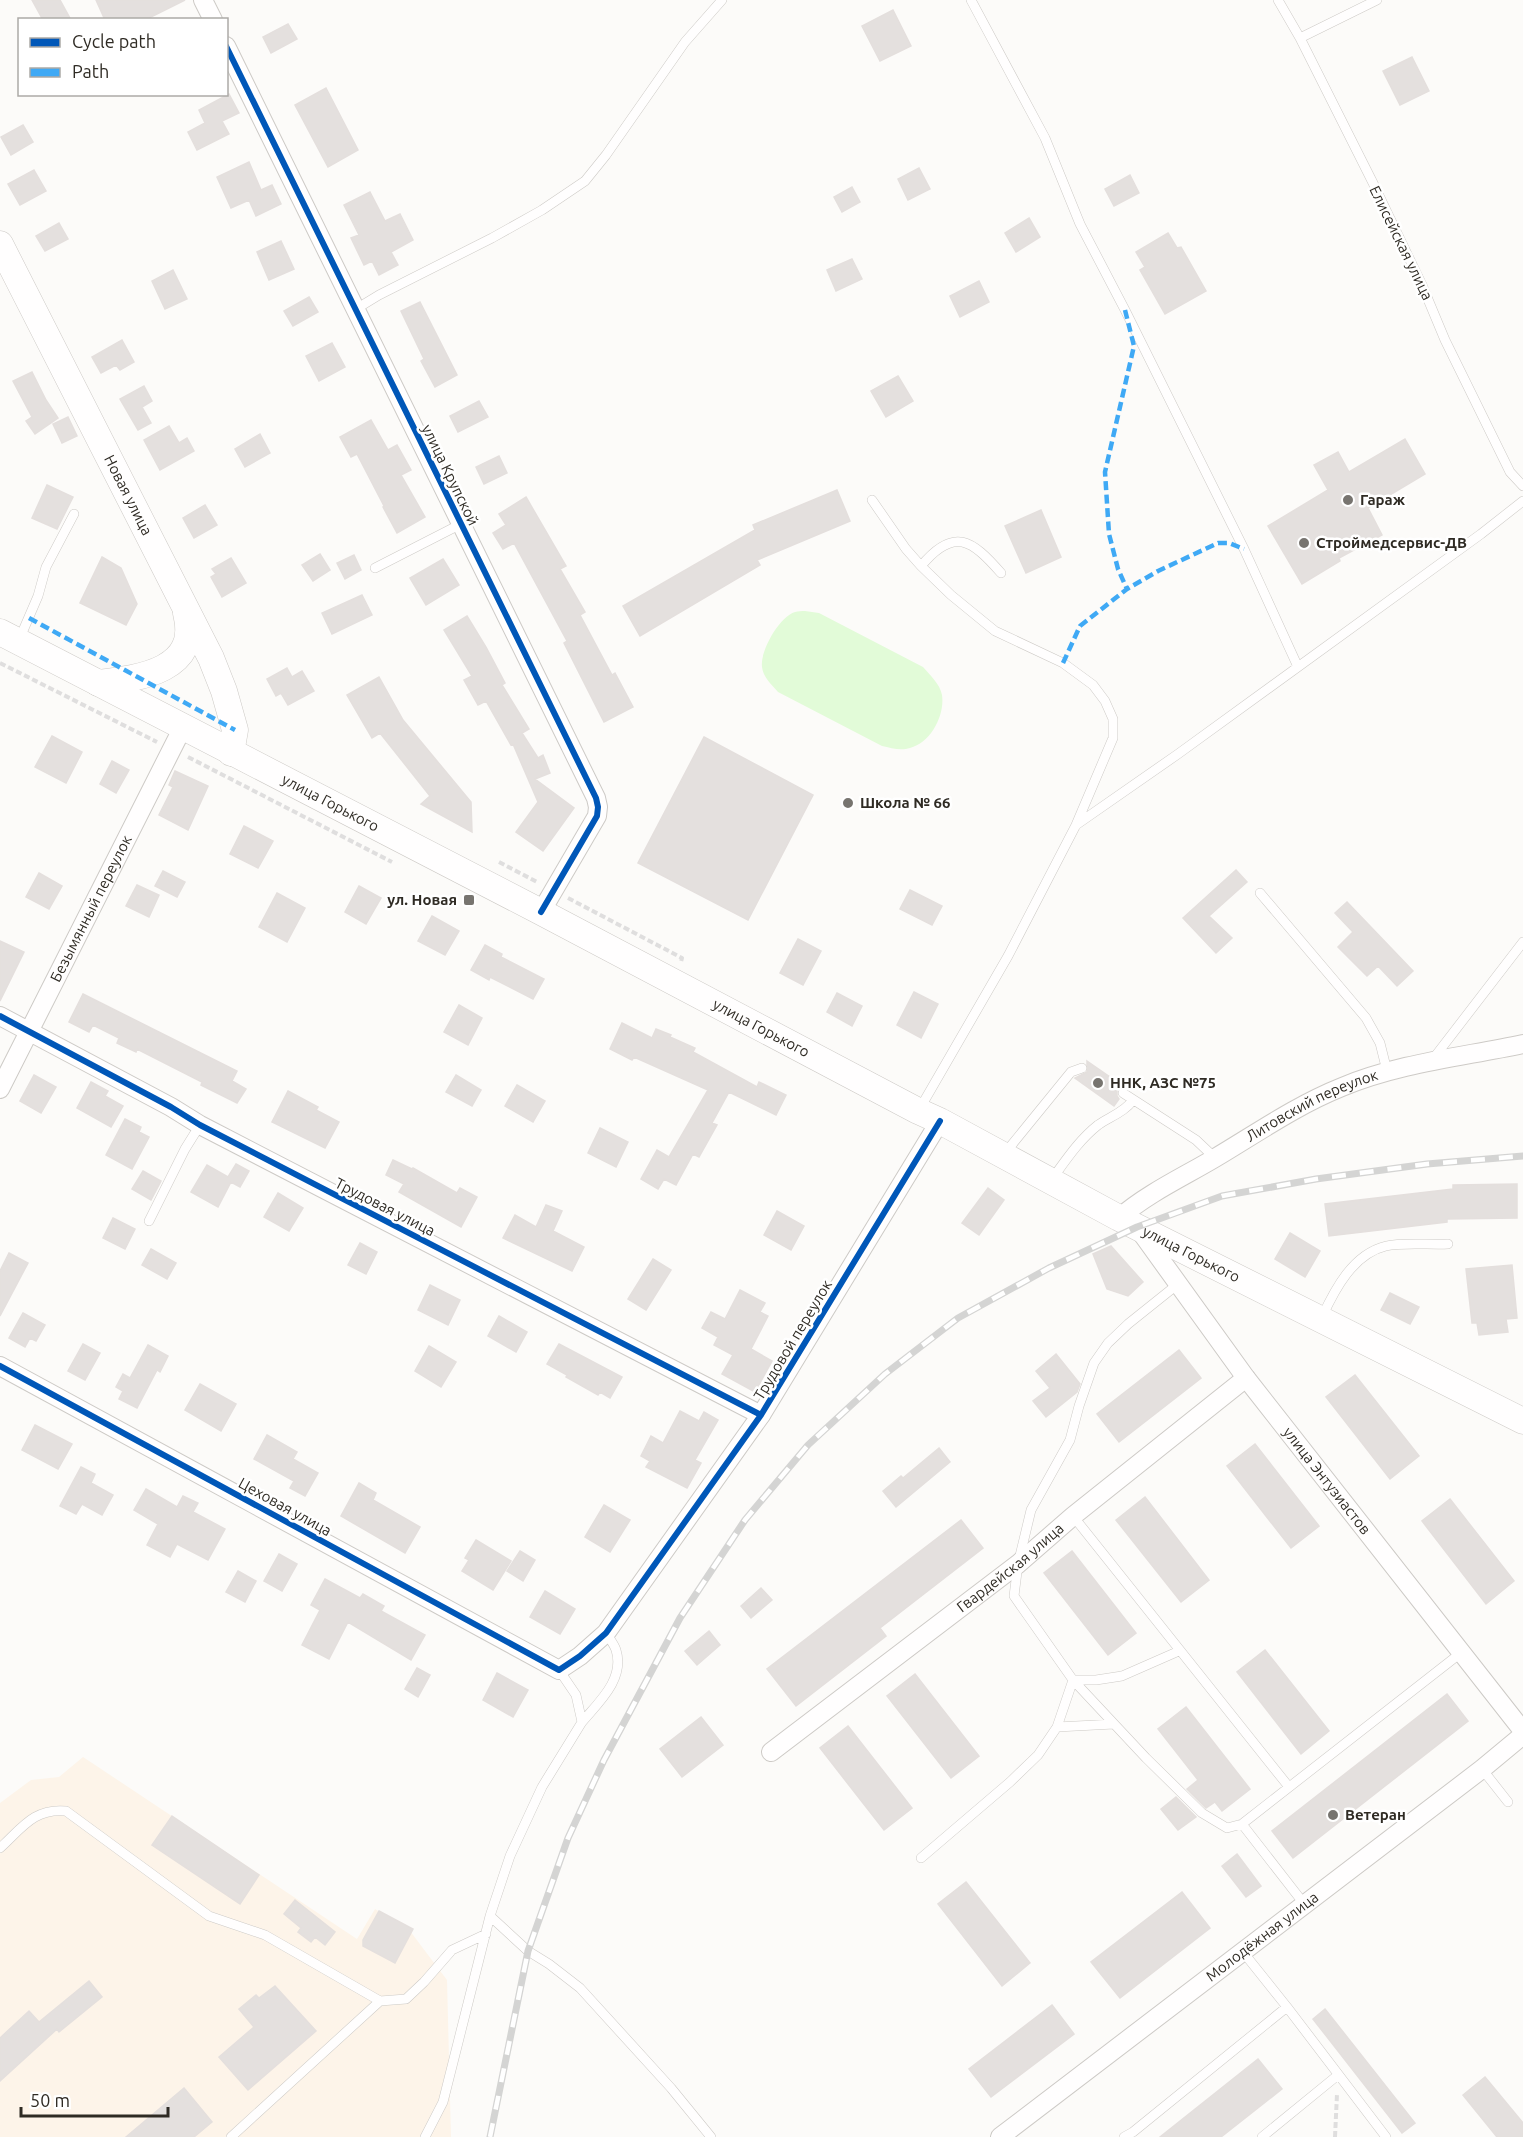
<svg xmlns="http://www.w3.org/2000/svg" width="1523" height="2137" font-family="Ubuntu,sans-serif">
  <rect width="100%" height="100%" fill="#fcfbf9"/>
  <path fill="#fdf4e9" d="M83,1757L357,1939L375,1909L410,1931L447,1980L451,2137H0V1803L31,1780L59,1777Z"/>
  <path fill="#e2fbd8" d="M805,611L819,613L923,667C930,675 940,684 942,695C945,715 931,743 910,748C901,751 891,748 882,746L778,692C772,685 763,677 762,667C760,651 779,617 795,612C798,611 802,611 805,611Z"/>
  <path fill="#e4e0de" stroke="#e4dfdd" stroke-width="1.5" d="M32,0H60L71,20H43Z
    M96,0H185L145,20H105Z
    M893,10L911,46L880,61L862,26Z
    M288,24L297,39L271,53L263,37Z
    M1412,57L1429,91L1400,105L1383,71Z
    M326,88L358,150L328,167L295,105Z
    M229,94L239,113L222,121L229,134L197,150L188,132L205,123L199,110Z
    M23,125L33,142L11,155L1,137Z
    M249,162L261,190L272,185L281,204L256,216L249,200L231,208L217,177Z
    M919,168L930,189L908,200L898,179Z
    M34,170L46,191L20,205L8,184Z
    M1130,175L1139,193L1114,206L1105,189Z
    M852,187L860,202L842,212L834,197Z
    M370,192L385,221L400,214L413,240L391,252L398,265L379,275L372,261L364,265L351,238L359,235L344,205Z
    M1029,218L1040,237L1016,252L1005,233Z
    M59,223L68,239L45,251L36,236Z
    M1168,233L1177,248L1181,247L1206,291L1165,314L1140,270L1145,267L1136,252Z
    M281,241L294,269L269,280L257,252Z
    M852,259L862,279L836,291L827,270Z
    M173,270L187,299L165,309L152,281Z
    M979,281L989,302L960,317L950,296Z
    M309,297L318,312L293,326L284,311Z
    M420,302L457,375L435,387L421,361L424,359L401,311Z
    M122,340L134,362L120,370L116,365L101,373L92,357Z
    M332,343L345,367L319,381L306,356Z
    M32,372L46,400L58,418L35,434L26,421L32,417L13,381Z
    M898,376L913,401L886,417L871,391Z
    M144,386L152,401L142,407L151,423L138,430L120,399Z
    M479,401L488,417L458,432L450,416Z
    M68,417L77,436L62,443L53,424Z
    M371,420L388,450L397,445L411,470L401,475L425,517L397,533L383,507L384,506L357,454L351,457L340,437Z
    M169,426L179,443L187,438L194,451L160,470L144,440Z
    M260,434L270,453L245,467L235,449Z
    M1405,439L1425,474L1368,508L1382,535L1339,558L1340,561L1302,584L1268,526L1328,490L1314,465L1338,452L1349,472Z
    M499,456L507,473L484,484L476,467Z
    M47,485L73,497L57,529L32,518Z
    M837,490L850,521L757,560L760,565L640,636L623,606L755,530L753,525Z
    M526,497L566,566L560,569L585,612L580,615L612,675L615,673L633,707L604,722L564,643L567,641L514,543L503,549L493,533L506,525L499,514Z
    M205,505L217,525L194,538L183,518Z
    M1041,510L1061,557L1026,573L1005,526Z
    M320,554L330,570L313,581L302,565Z
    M354,555L361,570L345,579L337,563Z
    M102,557L121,568L137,604L126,625L80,603Z
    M231,558L246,583L222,597L211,577L216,574L212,569Z
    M443,559L459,585L426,605L410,578Z
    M362,595L372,615L332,634L322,613Z
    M467,616L486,647L505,683L502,685L529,729L522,733L538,758L543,755L550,773L535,779L574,808L543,851L516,832L538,802L513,744L511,745L486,701L478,705L464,680L472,676L444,630Z
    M287,668L292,677L302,671L314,691L288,705L281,693L276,696L267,679Z
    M379,677L403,720L471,802L472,832L421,804L430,796L380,733L372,738L347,695Z
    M52,736L82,752L66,783L35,767Z
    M704,737L813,795L748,920L638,863Z
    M112,761L129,770L116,793L100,784Z
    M175,771L208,786L188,830L159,815L173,787L169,785Z
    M244,826L273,841L258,868L230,854Z
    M1236,870L1247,882L1209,916L1232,938L1216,953L1183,918Z
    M163,871L185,882L177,897L155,886Z
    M39,873L62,886L49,909L26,897Z
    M137,885L159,895L149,917L126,906Z
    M359,886L381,898L366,924L345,912Z
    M910,890L942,906L932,925L900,909Z
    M277,893L305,908L287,942L259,927Z
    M1347,902L1413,971L1397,986L1378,966L1367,976L1338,947L1353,932L1335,913Z
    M432,916L459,931L445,955L418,941Z
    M798,939L821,951L803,985L780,973Z
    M0,941L24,952L0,1001Z
    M485,945L502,954L501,957L544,979L533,999L490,977L489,980L471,970Z
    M914,992L938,1004L921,1038L897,1025Z
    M837,993L862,1006L852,1026L827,1012Z
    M83,994L237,1071L232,1081L246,1089L237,1103L201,1085L202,1082L137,1049L136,1052L117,1043L119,1038L93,1025L89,1032L69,1022Z
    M459,1005L482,1018L468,1045L444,1032Z
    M622,1023L652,1038L656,1029L671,1035L670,1037L695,1048L693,1052L757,1087L759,1082L786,1095L776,1115L729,1092L712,1123L717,1125L699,1157L693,1154L676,1185L664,1179L658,1189L641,1179L657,1150L669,1157L708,1090L634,1057L632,1060L610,1049Z
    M1087,1061L1123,1086L1117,1090V1096L1119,1099L1114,1106L1075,1078L1087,1072Z
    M34,1075L56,1087L41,1113L20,1101Z
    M456,1075L481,1090L472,1106L446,1092Z
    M91,1082L108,1091L105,1096L123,1106L111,1127L77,1108Z
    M517,1085L545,1101L533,1122L505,1106Z
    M288,1091L318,1107L316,1110L339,1122L325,1148L272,1122Z
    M125,1119L141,1127L139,1132L149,1137L132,1169L106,1155Z
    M600,1128L628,1142L616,1167L588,1153Z
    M393,1160L412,1169L413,1168L457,1193L460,1188L477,1197L461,1227L399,1192L404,1184L386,1175Z
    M236,1164L249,1171L240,1187L231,1182L218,1207L191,1192L207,1165L228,1177Z
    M143,1171L161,1181L151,1200L132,1189Z
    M1517,1184V1218L1447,1219V1222L1329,1236L1325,1204L1453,1189V1185Z
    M988,1188L1004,1200L979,1235L962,1223Z
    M278,1193L303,1208L289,1231L264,1217Z
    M546,1205L562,1211L553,1231L584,1247L572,1271L503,1238L515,1215L536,1227Z
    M777,1211L804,1226L791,1250L764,1235Z
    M113,1218L135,1229L125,1249L103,1238Z
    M1290,1233L1320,1251L1305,1277L1275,1259Z
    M360,1243L377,1252L366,1274L348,1265Z
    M1111,1246L1143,1282L1128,1296L1107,1289L1093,1254Z
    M151,1249L176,1263L167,1279L142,1265Z
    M9,1253L28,1263L0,1316V1271Z
    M653,1259L671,1270L646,1310L628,1299Z
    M1512,1265L1517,1318L1506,1319L1508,1332L1479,1335L1477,1323H1472L1466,1269Z
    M430,1285L460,1300L448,1325L418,1310Z
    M740,1290L765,1303L760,1312L768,1316L751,1349L772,1361L755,1392L722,1374L733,1355L714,1345L718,1337L702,1328L711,1312L725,1319Z
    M1390,1293L1419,1307L1410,1324L1381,1310Z
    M23,1313L45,1325L36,1341L30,1338L25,1347L9,1338Z
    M499,1316L527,1332L516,1352L488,1336Z
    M83,1344L100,1353L85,1380L68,1371Z
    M559,1344L622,1377L610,1398L600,1392L598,1395L566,1377L567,1375L547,1364Z
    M148,1345L168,1356L160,1372L157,1370L137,1408L119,1399L123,1391L116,1387L123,1374L130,1378Z
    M429,1346L456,1362L441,1387L415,1371Z
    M1179,1350L1201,1378L1119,1442L1097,1414Z
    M1056,1354L1080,1384L1077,1392L1046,1417L1033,1401L1050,1388L1036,1371Z
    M1355,1375L1419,1456L1390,1479L1326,1397Z
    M200,1384L236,1404L221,1431L185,1410Z
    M680,1411L699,1421L704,1412L718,1420L695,1460L701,1463L687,1488L646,1467L650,1461L641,1456L651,1436L663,1443Z
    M35,1425L72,1444L58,1469L22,1450Z
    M267,1435L297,1452L293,1459L318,1473L305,1496L290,1488L294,1481L254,1459Z
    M1255,1444L1319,1526L1291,1548L1227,1466Z
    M939,1448L950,1462L896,1507L883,1491L901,1476L903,1478Z
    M81,1467L95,1474L91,1483L113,1495L102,1515L82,1504L76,1514L60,1506Z
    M359,1483L376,1493L373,1500L420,1527L405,1553L341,1516Z
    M146,1489L177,1507L183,1496L198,1503L193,1512L225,1529L208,1560L177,1544L170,1557L147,1545L158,1524L134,1510Z
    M1145,1497L1209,1580L1181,1602L1116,1520Z
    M1450,1499L1514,1581L1486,1604L1422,1521Z
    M604,1505L630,1520L610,1552L585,1537Z
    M961,1520L983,1548L880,1628L886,1636L796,1706L767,1669Z
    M476,1540L511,1561L493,1590L462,1571L469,1560L465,1558Z
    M520,1551L535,1560L523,1581L507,1571Z
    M1072,1551L1136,1633L1108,1655L1044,1573Z
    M279,1554L297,1564L282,1591L264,1581Z
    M238,1571L256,1581L245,1602L226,1592Z
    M325,1579L360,1598L363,1594L384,1606L381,1611L425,1635L411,1660L348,1622L329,1659L302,1645L320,1610L311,1605Z
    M761,1588L772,1600L751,1618L741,1606Z
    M545,1591L575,1609L560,1634L530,1617Z
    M709,1631L720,1645L697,1665L685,1651Z
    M1265,1650L1329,1731L1301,1754L1237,1672Z
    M417,1668L430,1675L418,1697L405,1689Z
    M497,1673L528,1690L513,1717L483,1700Z
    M915,1674L979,1756L951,1778L887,1696Z
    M1447,1694L1468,1721L1293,1858L1272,1831Z
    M1186,1707L1250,1789L1222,1811L1215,1802L1206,1808L1187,1789L1198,1780L1158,1729Z
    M701,1717L723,1745L682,1777L660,1749Z
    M848,1726L912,1808L884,1830L820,1748Z
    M1176,1797L1196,1817L1178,1830L1161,1809Z
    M172,1816L259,1875L240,1904L152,1845Z
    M1237,1854L1261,1886L1246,1897L1222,1866Z
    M966,1882L1030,1963L1002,1986L938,1904Z
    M1182,1892L1210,1928L1120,1998L1091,1962Z
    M295,1900L335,1932L325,1945L315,1937L311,1942L298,1932L301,1928L284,1914Z
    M379,1911L413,1929L395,1963L363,1946V1940Z
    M89,1981L102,1997L59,2032L57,2029L0,2081V2038L29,2011L39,2022Z
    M275,1986L316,2031L248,2090L219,2057L254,2027L239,2009L256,1995L259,1998Z
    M1052,2005L1074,2034L991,2097L969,2069Z
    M1325,2009L1415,2123L1402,2133L1313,2019Z
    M1258,2059L1282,2089L1221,2137H1160Z
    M1485,2077L1523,2123V2137H1497L1463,2095Z
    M184,2088L212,2122L194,2137H126Z"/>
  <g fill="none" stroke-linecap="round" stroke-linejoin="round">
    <g stroke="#cdcac6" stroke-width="10">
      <path id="lane" d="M971,0L1045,138L1080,224L1125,310L1244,549L1298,667
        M1278,0L1300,38L1373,183L1422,285L1445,340L1510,472L1523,486
        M1300,38L1377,0
        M356,309L379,295L492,238L542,210L585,181L606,155L685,42L722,0
        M872,500L906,549L921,566L951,595L995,631L1063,663L1093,685L1105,701L1113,719V738L1076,825L1008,956L919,1110
        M921,566C954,526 972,540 1001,573
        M375,568L461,524
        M19,640L38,596L46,567L74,514
        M1076,825L1178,754L1481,534L1523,501
        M1260,893L1366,1018L1380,1043L1387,1071
        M1433,1059L1523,942
        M1123,1093L1196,1140L1215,1158
        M1005,1153L1071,1072L1082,1068
        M1052,1179C1066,1160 1079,1140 1098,1125C1109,1117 1125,1112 1133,1100
        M149,1221L185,1149L200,1125
        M1178,1284L1128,1324L1108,1343L1094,1363L1079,1406L1070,1440L1031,1510L1018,1564L1014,1596L1073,1680L1146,1758L1202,1813L1227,1828L1242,1824
        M1322,1317C1335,1289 1353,1254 1386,1246C1402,1242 1431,1245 1448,1244
        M1073,1516L1289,1787
        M582,1722C599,1702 625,1679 616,1650C614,1644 609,1638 606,1633
        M1057,1727L1114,1724
        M1482,1769L1508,1802
        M0,1848C22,1828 34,1808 66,1811L209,1916L265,1935L380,2001
        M921,1858L1010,1782L1038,1755L1057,1727L1073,1680H1096L1122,1676L1179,1651
        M1305,1905L1242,1824L1462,1652
        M490,1916L528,1951L549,1964L580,1988L671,2088L711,2137
        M1243,1952L1287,2007L1386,2137
        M231,2137L380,2001L406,1999L424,1982L452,1950L486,1934
        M425,2137L443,2102L490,1916L510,1856L542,1787L582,1722L576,1695L559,1670
        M1124,2137L1133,2132L1287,2007
        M1262,2137L1338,2075"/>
    </g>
    <g stroke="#cdcac6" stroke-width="20">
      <g id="street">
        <path d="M203,0L213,20"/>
        <path d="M226,46L596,798L598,807L597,816L541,912"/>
        <path d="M0,1016L171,1107L200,1125L761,1415"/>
        <path id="s1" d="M0,1089L183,727"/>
        <path id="s2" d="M1119,1218C1148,1193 1183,1177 1215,1158C1257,1133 1297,1105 1342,1087C1400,1063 1462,1057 1523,1044"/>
        <path id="s3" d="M1140,1231L1246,1378L1523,1731"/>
        <path d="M0,1366L559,1670L580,1656L606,1633L761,1415L940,1121"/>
        <path id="s4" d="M771,1752L1018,1564L1073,1516L1246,1378"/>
        <path id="s5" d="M1000,2137L1482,1769L1523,1735"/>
      </g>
    </g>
    <g stroke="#cdcac6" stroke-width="27">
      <g id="secondary">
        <path id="s6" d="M0,244L211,658L224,691L235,730L231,753"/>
        <path id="s7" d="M0,632L541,912L918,1111L940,1121L1119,1218L1523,1421"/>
        <path d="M98,683C139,678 201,671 186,613"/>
      </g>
    </g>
    <path stroke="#dfdede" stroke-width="4" stroke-dasharray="6 3" stroke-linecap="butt" d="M0,663L157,742
      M188,757L392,862
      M499,862L537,882
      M568,898L682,958L681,962
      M1335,2137L1337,2094"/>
    <use href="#lane" stroke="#fffefe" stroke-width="9"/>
    <use href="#street" stroke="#fffefe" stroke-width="18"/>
    <use href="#secondary" stroke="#fffefe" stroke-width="26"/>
    <g stroke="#d4d4d3" stroke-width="7">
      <path id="rail" d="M490,2137L528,1951L568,1838L604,1760L680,1618L745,1520L808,1445L885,1374L958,1318L1049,1268L1137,1227L1222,1196L1316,1179L1427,1164L1523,1156"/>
    </g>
    <use href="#rail" stroke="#fff" stroke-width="4.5" stroke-dasharray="14" stroke-linecap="butt"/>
    <path stroke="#3fa9f5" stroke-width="4.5" stroke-dasharray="9 4.5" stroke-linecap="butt" d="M1125,310L1134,346L1105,472L1109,534L1118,569L1127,589
      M29,618L235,730
      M1063,663L1080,626L1127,589L1158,571L1218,543H1229L1244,549"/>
    <g stroke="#fff" stroke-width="10">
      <path id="cycleway" d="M226,46L596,798L598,807L597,816L541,912
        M0,1016L171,1107L200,1125L761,1415
        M0,1366L559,1670L580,1656L606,1633L761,1415L940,1121"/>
    </g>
    <use href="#cycleway" stroke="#0057b8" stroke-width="6"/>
  </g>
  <g fill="#77746f" stroke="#fff" stroke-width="2">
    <circle cx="1348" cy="500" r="6"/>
    <circle cx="1304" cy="543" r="6"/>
    <circle cx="848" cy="803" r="6"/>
    <rect x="463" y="894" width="12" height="12" rx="3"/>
    <circle cx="1098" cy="1083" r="6"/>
    <circle cx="1333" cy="1815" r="6"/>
  </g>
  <g text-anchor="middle" stroke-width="5" stroke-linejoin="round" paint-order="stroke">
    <g font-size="15" fill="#2f2b24" stroke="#fff">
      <text transform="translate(1401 243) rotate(64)" y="5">Елисейская улица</text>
      <text transform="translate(450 475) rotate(64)" y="5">улица Крупской</text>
      <text dy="5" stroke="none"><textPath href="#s6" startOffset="282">Новая улица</textPath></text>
      <text dy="5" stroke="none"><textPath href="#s7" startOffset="372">улица Горького</textPath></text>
      <text dy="5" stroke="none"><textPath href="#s1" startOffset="202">Безымянный переулок</textPath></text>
      <text dy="5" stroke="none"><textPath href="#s7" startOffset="858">улица Горького</textPath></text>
      <text dy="5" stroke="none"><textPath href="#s2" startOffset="224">Литовский переулок</textPath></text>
      <text transform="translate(385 1207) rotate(27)" y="5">Трудовая улица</text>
      <text dy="5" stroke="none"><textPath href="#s7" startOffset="1344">улица Горького</textPath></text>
      <text transform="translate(793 1340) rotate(-59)" y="5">Трудовой переулок</text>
      <text dy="5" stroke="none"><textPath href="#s3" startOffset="312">улица Энтузиастов</textPath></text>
      <text transform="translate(285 1507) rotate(29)" y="5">Цеховая улица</text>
      <text dy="5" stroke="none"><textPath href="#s4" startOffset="302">Гвардейская улица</textPath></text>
      <text dy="5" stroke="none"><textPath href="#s5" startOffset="330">Молодёжная улица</textPath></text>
    </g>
    <g font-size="15" font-weight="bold" fill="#2f2b24" stroke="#fff" text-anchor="start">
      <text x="1360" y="505">Гараж</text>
      <text x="1316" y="548">Строймедсервис-ДВ</text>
      <text x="860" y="808">Школа № 66</text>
      <text x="457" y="905" text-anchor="end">ул. Новая</text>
      <text x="1110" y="1088">ННК, АЗС №75</text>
      <text x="1345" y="1820">Ветеран</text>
    </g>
  </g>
  <rect x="18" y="18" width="210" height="78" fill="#ffffff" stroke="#acaaa7" stroke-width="1.5"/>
  <rect x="30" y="38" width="30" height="9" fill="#0057b8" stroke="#acaaa7" stroke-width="1.5"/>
  <text x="72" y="48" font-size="18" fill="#2f2b24">Cycle path</text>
  <rect x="30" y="68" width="30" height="9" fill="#3fa9f5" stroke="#acaaa7" stroke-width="1.5"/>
  <text x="72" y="78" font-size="18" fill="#2f2b24">Path</text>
  <path d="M21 2107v9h147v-9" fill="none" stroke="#2f2b24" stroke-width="3"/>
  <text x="30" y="2107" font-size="18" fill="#2f2b24" stroke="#ffffff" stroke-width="4.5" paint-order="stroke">50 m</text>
</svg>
